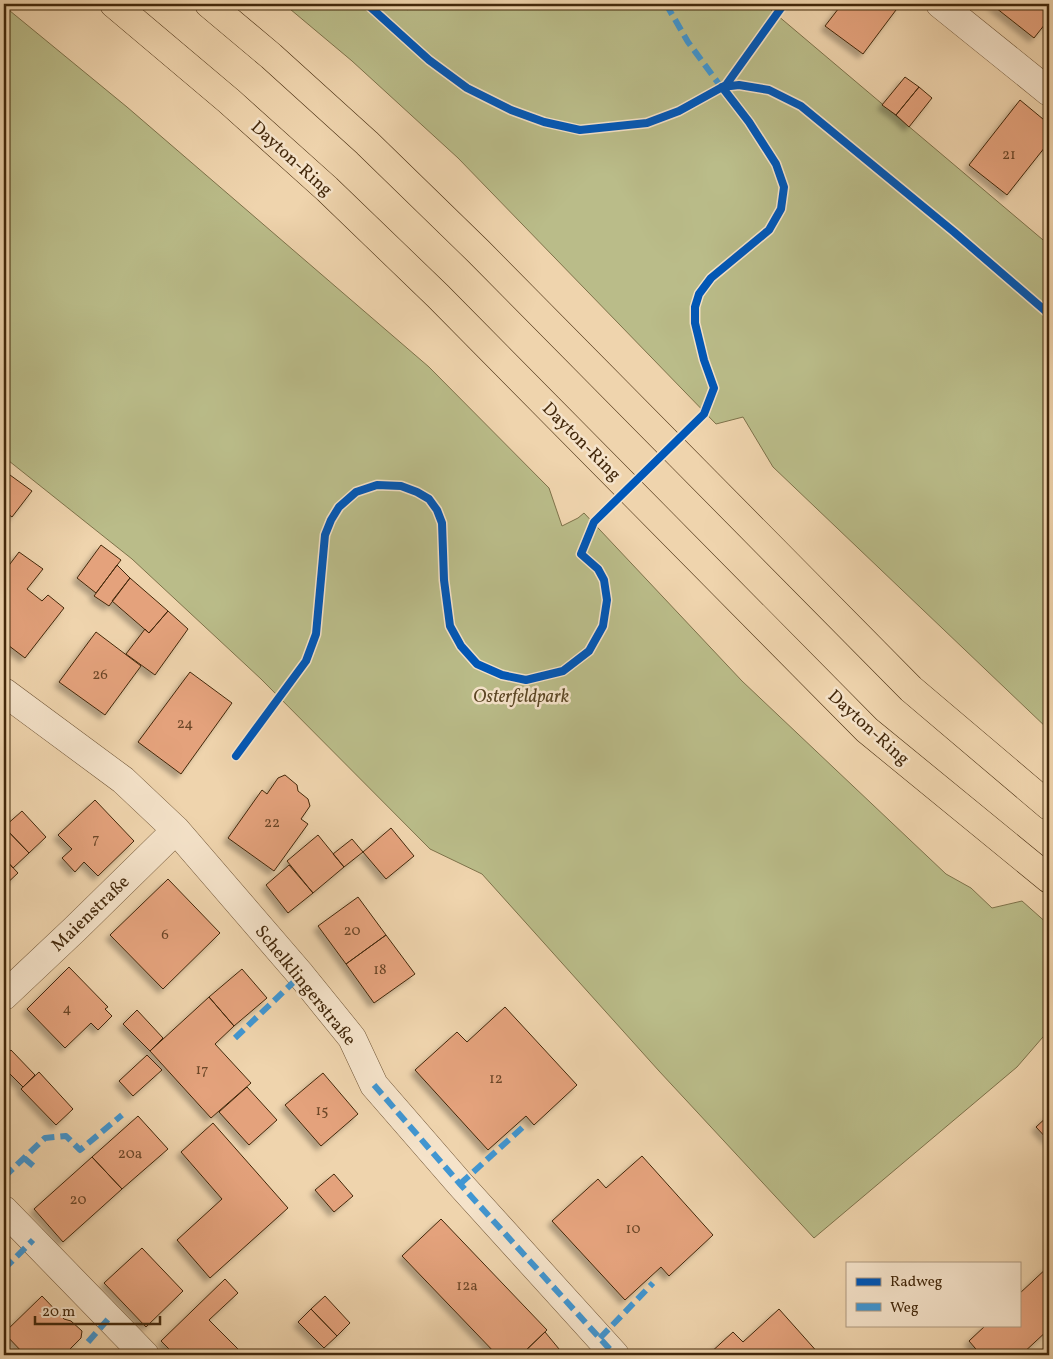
<svg xmlns="http://www.w3.org/2000/svg" width="1053" height="1359" font-family="Vollkorn,serif">
  <defs>
    <filter id="shadow"><feDropShadow dx="-4.5" dy="4.5" stdDeviation="2.5" flood-color="#0004"/></filter>
  </defs>
  <rect width="100%" height="100%" fill="#efd4ad"/>
  <filter id="stains"><feTurbulence type="fractalNoise" baseFrequency=".004" numOctaves="4"/><feColorMatrix values="0 0 0 0 .2 0 0 0 0 .09 0 0 0 0 .02 0 0 0 .5 -.17"/></filter>
  <radialGradient id="worn" r=".72"><stop offset=".6" stop-color="#630" stop-opacity="0"/><stop offset="1" stop-color="#630" stop-opacity=".3"/></radialGradient>
  <path fill="#babc89" stroke="#7e724a" d="M284,4H400L408,10L413,4H764L1049,245V730L773,467L743,417L716,424L458,158L352,61Z
    M4,6L127,107L429,367L549,488L562,526L578,518L584,513L742,681L946,874L971,888L992,908L1022,901L1049,925V1030L1017,1067L814,1238L659,1071L482,874L430,849L261,679L132,559L4,457Z"/>
  <path fill="#e4a27b" stroke="#43280b" filter="url(#shadow)" d="M842,4H896L899,6L863,54L825,26Z
    M991,4H1049V19L1034,38Z
    M905,77L919,87L896,115L882,105Z
    M919,87L932,98L909,127L896,115Z
    M1020,100L1049,124V142L1007,195L969,165Z
    M10,475L32,491L12,517L4,511V484Z
    M101,545L121,560L96,593L77,578Z
    M19,552L43,569L27,589L42,601L48,595L64,608L25,658L4,642V572Z
    M117,565L130,578L109,606L94,596Z
    M130,578L168,611L149,633L112,601Z
    M168,611L188,629L155,675L126,654L145,629L149,633Z
    M96,632L141,666L105,715L59,682Z
    M190,672L232,703L181,774L138,742Z
    M285,775L297,785L298,791L308,799L310,806L301,819L308,824L274,871L228,838L262,790L267,794L278,778Z
    M95,800L134,841L98,876L84,862L75,872L62,858L72,849L58,835Z
    M22,811L46,837L29,853L4,827Z
    M4,827L29,853L13,868L4,858Z
    M391,828L414,856L386,879L363,852Z
    M318,835L344,867L313,893L287,861Z
    M352,839L363,852L344,867L333,854Z
    M4,858L18,873L4,886Z
    M289,865L313,893L288,913L266,885Z
    M168,879L220,933L163,989L110,935Z
    M358,897L386,935L346,964L318,926Z
    M386,935L415,974L374,1003L346,964Z
    M69,967L108,1007L105,1009L112,1016L98,1030L91,1023L65,1048L27,1009Z
    M242,969L267,998L234,1026L209,997Z
    M209,997L234,1026L215,1044L251,1083L211,1118L150,1051Z
    M505,1007L577,1085L534,1125L526,1116L488,1150L415,1070L457,1032L467,1042Z
    M137,1010L163,1038L150,1051L123,1024Z
    M11,1050L35,1075L23,1087L4,1068V1056Z
    M147,1055L162,1070L133,1096L119,1081Z
    M39,1072L73,1109L56,1125L21,1089Z
    M323,1073L358,1114L321,1146L285,1105Z
    M247,1087L277,1120L249,1145L219,1112Z
    M1049,1115V1141L1036,1127Z
    M138,1116L168,1149L122,1189L92,1157Z
    M213,1123L288,1208L210,1278L177,1240L222,1199L181,1152Z
    M642,1156L713,1235L669,1276L661,1267L625,1300L552,1221L598,1179L606,1188Z
    M92,1157L122,1189L63,1242L34,1209Z
    M334,1174L353,1196L334,1212L315,1190Z
    M441,1219L547,1330L521,1355H497L402,1256Z
    M142,1248L183,1291L146,1327L104,1283Z
    M1049,1266V1329L1021,1355H981L969,1341L986,1325H1019V1294Z
    M225,1279L238,1293L209,1320L238,1349L232,1355H175L161,1341Z
    M42,1296L64,1319L71,1321L82,1331L81,1338L64,1355H25L4,1333Z
    M325,1296L350,1323L337,1336L311,1309Z
    M311,1309L337,1336L324,1348L298,1322Z
    M779,1309L820,1355H708L733,1332L743,1342Z
    M545,1332L564,1355H521Z"/>
  <g fill="none" stroke-linecap="round" stroke-linejoin="round">
    <g stroke="#6e5334" stroke-width="29">
      <path id="street" d="M940,4L1049,92
        M4,692L123,780L176,830L301,975L352,1038L374,1085L460,1184L615,1355
        M4,996L75,929L176,830
        M4,1210L145,1355"/>
    </g>
    <g stroke="#43280b" stroke-width="29">
      <path id="highway" d="M114,4L229,101L327,189L438,296L867,730L1049,879
        M209,4L271,56L367,143L479,252L911,689L1049,806"/>
    </g>
    <use href="#street" stroke="#f5e3ca" stroke-width="28"/>
    <use href="#highway" stroke="#efd4ad" stroke-width="28"/>
    <path stroke="#4096d2" stroke-width="6" stroke-dasharray="12 6" stroke-linecap="butt" d="M666,4L688,42L724,91
      M235,1038L301,975
      M374,1085L460,1184L615,1355
      M24,1158L37,1169
      M4,1177L45,1138L66,1136L80,1150L122,1115
      M460,1184L523,1127
      M4,1269L33,1240
      M600,1338L653,1283
      M88,1342L109,1318"/>
    <g stroke="#f5e3ca" stroke-width="11">
      <path id="cycleway" d="M367,4L429,60L467,88L511,110L544,122L580,130L647,123L679,111L726,85L784,4
        M722,87L739,85L769,90L801,106L954,232L1049,314
        M236,756L306,661L316,634L325,535L331,520L339,507L356,492L377,485L401,486L417,492L429,499L437,510L442,523L444,580L450,626L461,646L477,664L502,675L526,680L563,671L589,651L603,626L607,600L604,580L598,569L581,554L594,522L704,414L714,388L704,360L695,323V307L699,294L711,278L769,230L781,209L784,187L776,164L749,122L722,87"/>
    </g>
    <use href="#cycleway" stroke="#0057b8" stroke-width="8"/>
  </g>
  <g text-anchor="middle" stroke-width="5" stroke-linejoin="round" paint-order="stroke">
    <g font-size="15" fill="#6b4627">
      <text x="1009" y="159">21</text>
      <text x="100" y="679">26</text>
      <text x="185" y="728">24</text>
      <text x="272" y="827">22</text>
      <text x="96" y="843">7</text>
      <text x="352" y="935">20</text>
      <text x="165" y="939">6</text>
      <text x="380" y="974">18</text>
      <text x="67" y="1013">4</text>
      <text x="202" y="1074">17</text>
      <text x="496" y="1083">12</text>
      <text x="322" y="1115">15</text>
      <text x="130" y="1158">20a</text>
      <text x="78" y="1204">20</text>
      <text x="633" y="1233">10</text>
      <text x="467" y="1290">12a</text>
    </g>
    <g font-size="18" fill="#43280b" stroke="#f5e3ca">
      <text transform="translate(292 158) rotate(42)" y="6">Dayton-Ring</text>
      <text transform="translate(582 441) rotate(45)" y="6">Dayton-Ring</text>
      <text transform="translate(869 727) rotate(42)" y="6">Dayton-Ring</text>
      <text transform="translate(90 913) rotate(-44)" y="6">Maienstraße</text>
      <text transform="translate(306 985) rotate(51)" y="6">Schelklingerstraße</text>
    </g>
    <g font-size="18" font-style="italic" fill="#5b4624" stroke="#f5e3ca">
      <text x="521" y="702">Osterfeldpark</text>
    </g>
  </g>
  <rect width="1053" height="1359" fill="none" stroke="#efd4ad" stroke-width="20"/>
  <rect x="5" y="5" width="1043" height="1349" fill="none" stroke="#43280b" stroke-width="2.5"/>
  <rect x="10" y="10" width="1033" height="1339" fill="none" stroke="#43280b"/>
  <rect x="846" y="1262" width="175" height="65" fill="#f5e3ca" stroke="#ae987e"/>
  <rect x="856" y="1278" width="25" height="8" fill="#0057b8" stroke="#ae987e"/>
  <text x="890" y="1286" font-size="15" fill="#43280b">Radweg</text>
  <rect x="856" y="1303" width="25" height="8" fill="#4096d2" stroke="#ae987e"/>
  <text x="890" y="1312" font-size="15" fill="#43280b">Weg</text>
  <path d="M35 1316v8h125v-8" fill="none" stroke="#43280b" stroke-width="2.5"/>
  <text x="42" y="1316" font-size="15" fill="#43280b" stroke="#f5e3ca" stroke-width="4" paint-order="stroke">20 m</text>
  <rect width="100%" height="100%" filter="url(#stains)"/>
  <rect width="100%" height="100%" fill="url(#worn)"/>
</svg>
